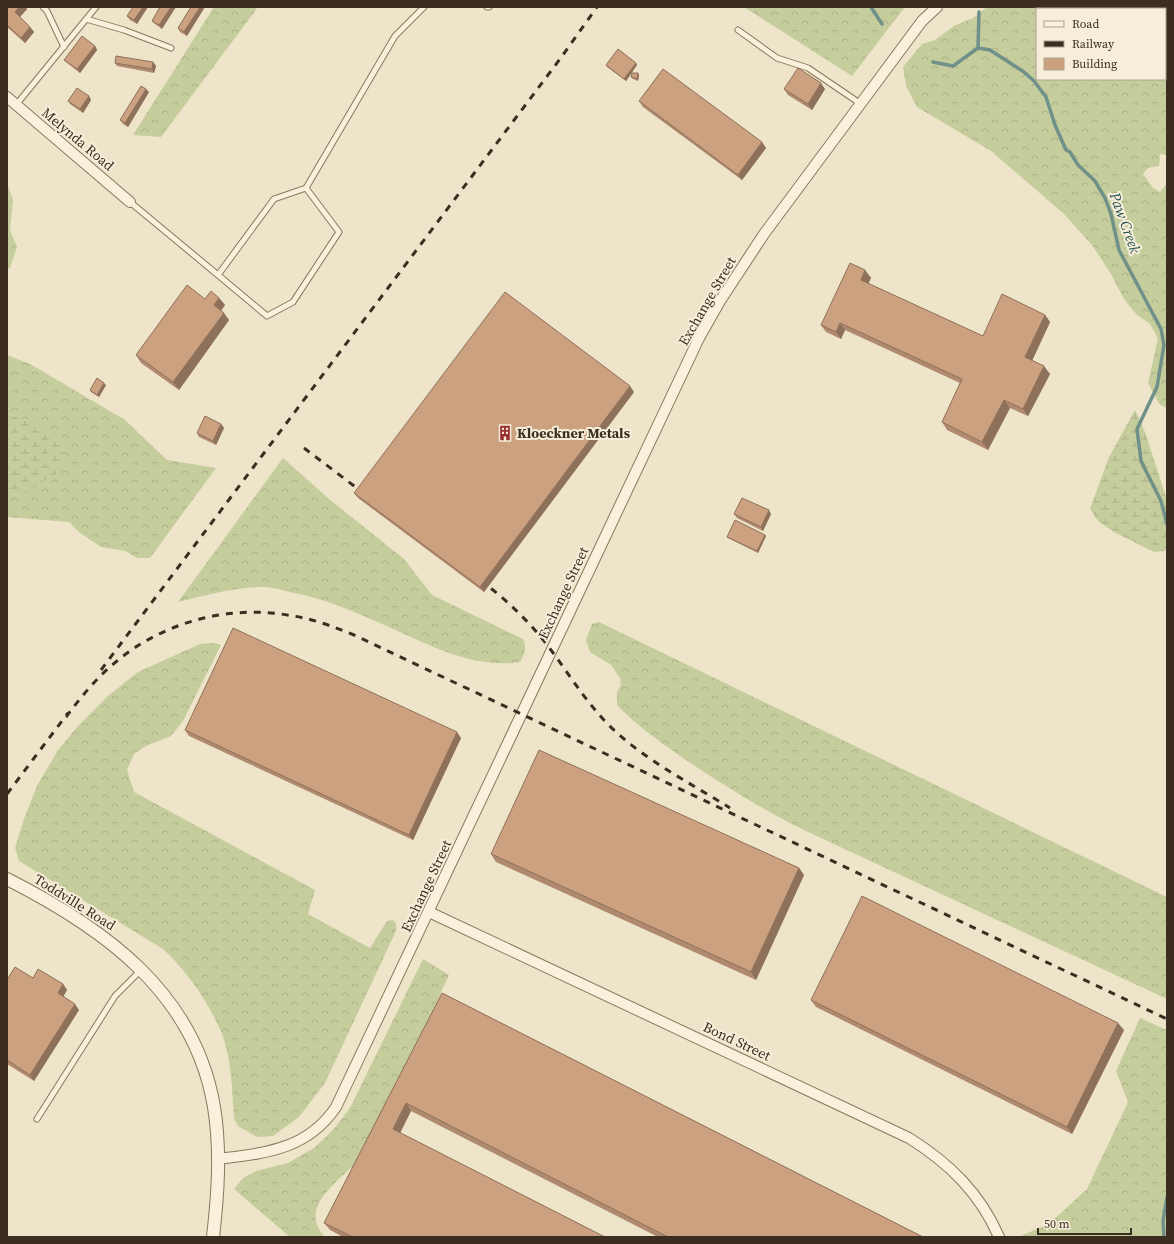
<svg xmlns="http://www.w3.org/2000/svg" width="1174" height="1244" font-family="'Source Serif 4',serif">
  <defs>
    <pattern id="forest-crowns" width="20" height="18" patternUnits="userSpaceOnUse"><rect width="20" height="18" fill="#c6cd9d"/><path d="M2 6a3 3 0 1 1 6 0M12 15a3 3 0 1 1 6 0" fill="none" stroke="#abb087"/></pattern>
    <pattern id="wetland-marsh" width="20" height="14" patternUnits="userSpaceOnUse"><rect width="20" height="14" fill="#c6cd9d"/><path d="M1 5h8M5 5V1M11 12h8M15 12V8" fill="none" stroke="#abb087"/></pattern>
  </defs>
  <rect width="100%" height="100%" fill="#eee4c9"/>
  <path fill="url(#forest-crowns)" fill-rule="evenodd" d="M214,7H258L161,137L133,135Z
    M744,7H905L852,76Z
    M987,7H1167V155L1160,154L1159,166L1148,168L1143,174L1153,188L1160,192L1167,183V408L1160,405L1148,383L1158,338L1150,324L1136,314L1124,299L1111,274L1092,245L1064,214L991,151L917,107L906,86L903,67L922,44L935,40L954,26L973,18ZM1037,9H1165V79H1037Z
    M7,183L13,200L10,230L17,247L10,268L7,269Z
    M7,355L30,364L125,420L167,460L216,468L150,558H137L125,551L101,547L79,532L69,522L7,517V494L21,495L34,486L30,421L7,414Z
    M283,458L329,499L404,559L432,595L523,639C527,648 525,653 520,662C470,669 426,643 382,624C353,611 325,599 294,593C285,591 274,587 264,587C235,587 206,595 178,602Z
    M599,622L1167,897V999L806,831C767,812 731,790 695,766C667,747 640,729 617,705V692L621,685L620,678L611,665L590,652L586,640L592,624Z
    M213,643L221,645L183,721L171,736L146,746L134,754L127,770L134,792L315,890L308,914L370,948L387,921L393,920L396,923V931L325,1083L299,1117L273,1136L257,1137L238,1126L234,1119C232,1091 232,1060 222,1034C209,1003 188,972 163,949L19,861L15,848L24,819L37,786L58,750L78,726L108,696L138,672L200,644Z
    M423,959L449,975L375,1134C370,1142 366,1151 360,1158C342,1180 296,1206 325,1237H290L234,1189L243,1178L256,1171L288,1163L314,1148L333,1130L350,1108Z
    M1140,1018L1167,1030V1237H1018L1049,1224L1087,1189L1128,1102L1116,1071Z"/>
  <path fill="url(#wetland-marsh)" d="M1135,410L1145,432L1167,500V547L1164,551L1154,552L1114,532L1098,521L1090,509L1109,457Z
    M7,414L30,421L60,440L64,458L57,473L21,495L7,494Z"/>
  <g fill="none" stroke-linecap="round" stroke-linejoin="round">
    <path stroke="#70918a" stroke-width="3.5" d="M871,7L882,24
      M978,48L990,50L1024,72L1034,81L1046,97L1055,125L1066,150L1070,152L1078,165L1095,181L1105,198L1111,214L1119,250L1161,329L1164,345L1157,387L1137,429L1141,461L1161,501L1167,524
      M978,48L979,12
      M933,62L953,66L978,48
      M1164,1237L1163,1221L1167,1197"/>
    <g stroke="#8b775e" stroke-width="7">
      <path id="service" d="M43,7L47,11L64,47
        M487,7H489
        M86,19L124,30L171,48
        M738,30L777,58L808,68L861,104
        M16,105L96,7
        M306,188L339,232L293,302L267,316L218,275L274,199L306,188L395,36L424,7
        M130,202L218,275
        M37,1119L115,996L141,970"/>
    </g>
    <g stroke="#8b775e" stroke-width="12">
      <path id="minor" d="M7,97L130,202
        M429,912L909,1138C949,1163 980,1193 999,1237
        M218,1159C265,1153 307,1150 336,1107L699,338L720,301L764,234L922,21L937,7"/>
    </g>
    <g stroke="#8b775e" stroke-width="14">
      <path id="tertiary" d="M7,879C104,928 195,993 214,1107C221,1150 218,1194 213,1237"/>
    </g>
    <use href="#service" stroke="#f9f1dc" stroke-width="5"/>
    <use href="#minor" stroke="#f9f1dc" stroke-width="10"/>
    <use href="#tertiary" stroke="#f9f1dc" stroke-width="12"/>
    <path stroke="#3b2e21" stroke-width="3" stroke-dasharray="7 7" stroke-linecap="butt" d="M304,448L366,495
      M480,580C507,600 531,623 551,650C568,673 583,697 603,719C637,756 687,781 730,808
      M101,670L560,59L597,7
      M66,717C81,697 97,677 117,661C165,621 232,604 293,616C314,619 334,627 354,635L1167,1019
      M7,794L68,713"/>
  </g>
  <path fill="#af8a6e" d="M7,7L27,9L20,17L30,27L34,32L25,43L7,27Z
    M133,7L137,24L130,20L127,16Z
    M160,7L162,29L155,24L152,21Z
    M191,7L187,36L180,32L178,28Z
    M95,46L97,50L80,73L67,63L64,60Z
    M153,62L156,66L154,73L117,66L115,63Z
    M636,63L637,65L626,81L607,67L606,65Z
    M638,73L639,75L638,81L633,79L631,77Z
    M784,89H825L812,110L788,95Z
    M149,92L128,127L123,124L120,120Z
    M89,96L91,100L83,113L70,104L68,101Z
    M639,101L766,148L742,180L643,107Z
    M865,270L871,278L868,284L983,336L1045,315L1050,322L1032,361L1050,374L1028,416L1010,408L988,450L947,430L942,422L960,383L845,330L841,339L826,332L821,325Z
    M219,298L225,305L221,311L229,320L179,390L141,363L136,355L205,299Z
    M106,385L99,397L91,392L90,390Z
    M634,392L484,592L358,498L354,493Z
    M221,424L224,428L216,445L199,437L197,433Z
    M734,514H771L763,531L737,518Z
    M765,535L766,536L758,553L728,538L727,537Z
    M185,730L461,738L413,840L189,736Z
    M491,854L799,868L804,875L756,980L496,862Z
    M33,978L63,984L67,990L63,996L79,1010L34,1081L7,1064V980Z
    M442,993L923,1237H658L411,1111L400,1133L605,1237H343L330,1230L324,1223Z
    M811,1000L1124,1030L1072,1134L816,1007Z"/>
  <path fill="#8e715a" d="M19,7H26L27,9L19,18L15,12Z
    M143,7H148L137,24L134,20Z
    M171,7H176L162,29L159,25Z
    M200,7H205L187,36L184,32Z
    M30,27L34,32L25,43L21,38Z
    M95,46L97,50L80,73L77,69Z
    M153,62L156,66L154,73L152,69Z
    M636,63L637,65L626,81L624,79Z
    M638,73L639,75L638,81L637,79Z
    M821,83L825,89L812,110L808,104Z
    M146,89L149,92L128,127L125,123Z
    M89,96L91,100L83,113L80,109Z
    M762,142L766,148L742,180L738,175Z
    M865,270L871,278L866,288L861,280Z
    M219,298L225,305L219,313L214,305Z
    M224,313L229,320L179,390L173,382Z
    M1045,315L1050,322L1030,365L1025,357Z
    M840,323L845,330L841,339L836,332Z
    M1044,366L1050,374L1028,416L1023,409Z
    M104,383L106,385L99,397L97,395Z
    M630,386L634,392L484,592L480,587Z
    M1004,400L1010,408L988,450L982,442Z
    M221,424L224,428L216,445L213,441Z
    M769,510L771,514L763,531L761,527Z
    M765,535L766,536L758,553L757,551Z
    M457,732L461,738L413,840L409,835Z
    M799,868L804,875L756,980L751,972Z
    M63,984L67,990L62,999L58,993Z
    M75,1004L79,1010L34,1081L30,1075Z
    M1118,1023L1124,1030L1072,1134L1067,1127Z
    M406,1103L411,1111L398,1137L393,1129Z"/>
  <path fill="#cba180" stroke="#8e715a" d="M7,7H19L15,12L30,27L21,38L7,25Z
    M133,7H143L134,20L127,16Z
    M160,7H171L159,25L152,21Z
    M191,7H200L184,32L178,28Z
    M82,36L95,46L77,69L64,60Z
    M618,49L636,63L624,79L606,65Z
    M116,56L153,62L152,69L115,63Z
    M798,68L821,83L808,104L784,89Z
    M663,69L762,142L738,175L639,101Z
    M632,73H638L637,79L631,77Z
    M141,86L146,89L125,123L120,120Z
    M77,88L89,96L80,109L68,101Z
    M850,263L865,270L861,280L983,336L1002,294L1045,315L1025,357L1044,366L1023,409L1004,400L982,442L942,422L962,379L840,323L836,332L821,325Z
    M187,285L205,299L211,291L219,298L214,305L224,313L173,382L136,355Z
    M505,292L630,386L480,587L354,493Z
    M97,378L104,383L97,395L90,390Z
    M205,416L221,424L213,441L197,433Z
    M742,498L769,510L761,527L734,514Z
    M735,520L765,535L757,551L727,537Z
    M233,628L457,732L409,835L185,730Z
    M539,750L799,868L751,972L491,854Z
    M862,896L1118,1023L1067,1127L811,1000Z
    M15,967L33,978L38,969L63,984L58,993L75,1004L30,1075L7,1060V980Z
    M442,993L923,1237H668L406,1103L393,1129L605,1237H353L324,1223Z"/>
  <defs>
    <g id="building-bare" transform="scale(1.2)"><path d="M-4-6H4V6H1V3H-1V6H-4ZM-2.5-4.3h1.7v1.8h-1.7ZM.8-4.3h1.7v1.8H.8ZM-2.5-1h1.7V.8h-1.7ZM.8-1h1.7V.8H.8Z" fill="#99302e" stroke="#f6eed9" stroke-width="2.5" paint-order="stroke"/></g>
  </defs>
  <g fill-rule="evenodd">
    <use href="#building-bare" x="505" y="433"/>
  </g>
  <g text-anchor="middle" stroke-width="4" stroke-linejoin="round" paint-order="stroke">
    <g font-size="14" fill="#3b2e21" stroke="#f6eed9">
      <text transform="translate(78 139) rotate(40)" y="5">Melynda Road</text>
      <text transform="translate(707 301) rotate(-60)" y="5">Exchange Street</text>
      <text transform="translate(563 593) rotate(-65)" y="5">Exchange Street</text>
      <text transform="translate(426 886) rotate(-65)" y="5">Exchange Street</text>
      <text transform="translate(75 902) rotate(32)" y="5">Toddville Road</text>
      <text transform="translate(737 1041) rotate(25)" y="5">Bond Street</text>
    </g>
    <g font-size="14" font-weight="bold" fill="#3b2e21" stroke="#f6eed9" text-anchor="start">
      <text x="517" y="438">Kloeckner Metals</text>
    </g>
    <g font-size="15" font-style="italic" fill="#315b59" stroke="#f6eed9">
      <text transform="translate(1125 223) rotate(70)" y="5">Paw Creek</text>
    </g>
  </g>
  <rect width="1174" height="1244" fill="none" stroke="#3b2e21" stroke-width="16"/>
  <rect x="1036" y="8" width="130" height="72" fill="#f6eed9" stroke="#aba18f"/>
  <rect x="1044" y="21" width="20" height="6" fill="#f9f1dc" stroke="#aba18f"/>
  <text x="1072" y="28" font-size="12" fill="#3b2e21">Road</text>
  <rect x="1044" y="41" width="20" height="6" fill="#3b2e21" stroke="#aba18f"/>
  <text x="1072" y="48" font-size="12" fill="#3b2e21">Railway</text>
  <rect x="1044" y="58" width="20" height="12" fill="#cba180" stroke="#aba18f"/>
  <text x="1072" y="68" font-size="12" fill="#3b2e21">Building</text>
  <path d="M1038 1228v6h93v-6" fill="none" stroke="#3b2e21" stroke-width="2"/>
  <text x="1044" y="1228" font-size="12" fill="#3b2e21" stroke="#f6eed9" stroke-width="3" paint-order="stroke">50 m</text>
</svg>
